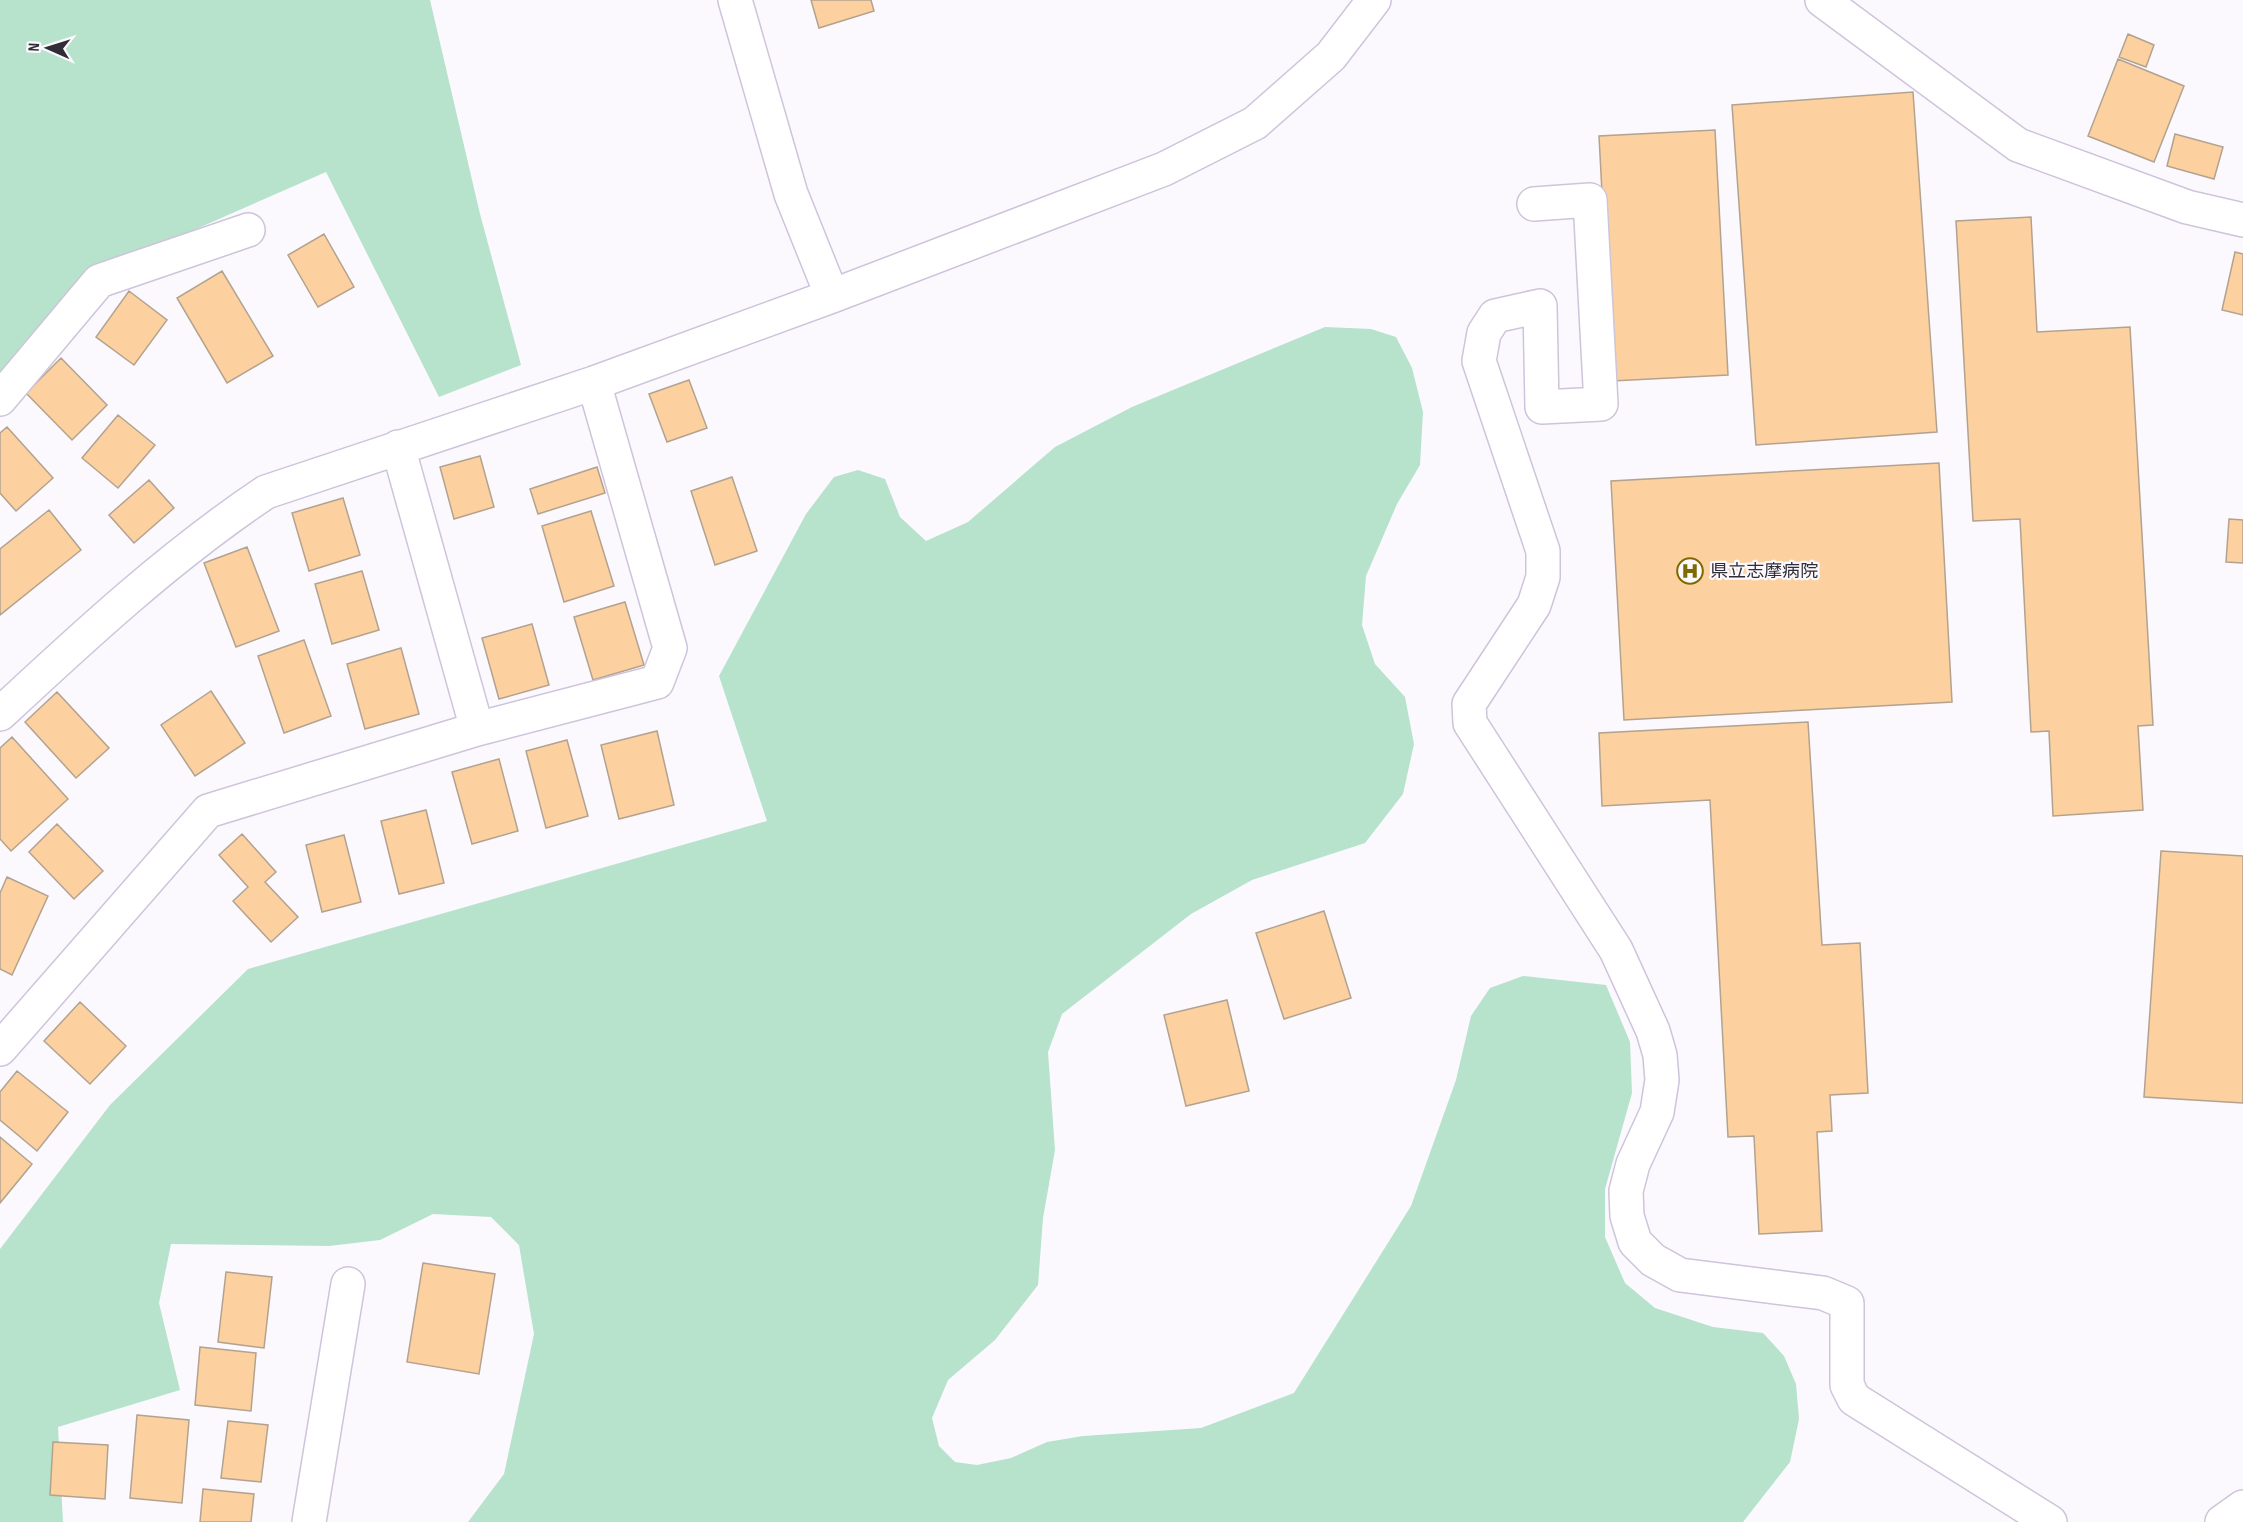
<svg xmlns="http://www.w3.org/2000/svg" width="2243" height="1522" font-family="'Sofia Sans Condensed','Noto Sans JP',sans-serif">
  <rect width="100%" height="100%" fill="#fbf9fe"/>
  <path fill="#b7e2cc" d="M0,0H430L480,214L521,365L439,397L326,172L146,251L0,386Z
    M1325,327L1371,329L1396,337L1412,368L1423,412L1420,465L1397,504L1366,576L1362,625L1375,664L1405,697L1414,744L1403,794L1365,843L1252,880L1191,914L1062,1014L1048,1052L1055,1150L1043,1218L1038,1285L995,1340L948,1380L932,1418L939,1446L955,1462L977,1465L1011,1458L1047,1442L1083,1436L1201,1428L1294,1393L1411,1206L1456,1080L1471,1016L1490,988L1523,976L1606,985L1630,1042L1632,1093L1605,1189V1237L1625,1283L1655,1308L1713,1327L1763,1333L1784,1356L1796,1384L1799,1419L1790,1462L1743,1522H468L504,1474L534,1334L519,1245L491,1217L433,1214L380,1240L329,1246L171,1244L159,1303L180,1390L58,1427L63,1522H0V1249L110,1105L248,969L767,821L719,676L806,514L834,477L858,470L885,479L900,517L926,541L968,522L1055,447L1132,407Z"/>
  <path fill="#fcd19f" stroke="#b3a28f" stroke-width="1.5" d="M811,0H871L874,11L819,28Z
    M2128,34L2154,45L2146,67L2119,57Z
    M2118,59L2184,86L2154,162L2088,136Z
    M1913,92L1937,432L1756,445L1732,105Z
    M1715,130L1728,375L1612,381L1599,136Z
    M2175,134L2223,147L2214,179L2167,166Z
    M2031,217L2037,332L2130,327L2153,725L2138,726L2143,810L2053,816L2049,731L2031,732L2020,519L1973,521L1956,221Z
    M324,234L354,287L318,307L288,255Z
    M2235,252L2243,254V315L2222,310Z
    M222,271L273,356L227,383L177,298Z
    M129,291L167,320L134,365L96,337Z
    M61,358L107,405L72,440L26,393Z
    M689,380L707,428L667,442L649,394Z
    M118,415L155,445L118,488L82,458Z
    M7,427L53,478L16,511L0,493V433Z
    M480,456L494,507L454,519L440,467Z
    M1939,463L1952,702L1624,720L1611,481Z
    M597,467L605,493L538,514L530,489Z
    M732,477L757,551L715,565L691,491Z
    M149,480L174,508L134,543L109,515Z
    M343,498L360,555L309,571L292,513Z
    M49,510L81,550L0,615V549Z
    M591,511L614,586L564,602L542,526Z
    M2229,519L2243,520V563L2226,562Z
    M247,547L279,631L236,647L204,563Z
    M362,571L379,630L332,644L315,584Z
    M625,602L644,665L593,680L574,617Z
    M532,624L549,685L499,699L482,638Z
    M304,640L331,716L284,733L258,656Z
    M401,648L419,714L365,729L347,664Z
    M211,691L245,743L195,776L161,725Z
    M57,692L109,748L76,778L25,722Z
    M1808,722L1822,945L1860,943L1868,1093L1830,1095L1832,1131L1817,1132L1822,1231L1759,1234L1754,1136L1728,1137L1710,800L1602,806L1599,733Z
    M657,731L674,805L619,819L601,745Z
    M12,737L68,799L11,851L0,839V748Z
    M567,740L588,816L546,828L526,751Z
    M499,759L518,831L472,844L452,772Z
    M426,810L444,883L399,894L381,821Z
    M57,824L103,871L74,899L29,852Z
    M242,834L276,872L265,882L298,917L271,942L233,901L248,887L219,855Z
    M344,835L361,902L322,912L306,845Z
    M2161,851L2243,856V1103L2144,1097Z
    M7,877L48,896L12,975L0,969V893Z
    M1324,911L1351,998L1284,1019L1256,933Z
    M1227,1000L1249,1091L1186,1106L1164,1015Z
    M80,1002L126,1046L90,1084L44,1041Z
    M17,1071L68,1112L37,1151L0,1120V1092Z
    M0,1137L32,1164L0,1203Z
    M423,1263L495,1274L479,1374L407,1362Z
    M226,1272L272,1277L264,1348L218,1342Z
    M200,1347L256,1353L251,1411L195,1405Z
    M137,1415L189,1420L182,1503L130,1498Z
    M228,1421L268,1425L261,1482L221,1478Z
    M53,1442L108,1445L105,1499L50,1495Z
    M203,1489L254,1494L251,1522H200Z"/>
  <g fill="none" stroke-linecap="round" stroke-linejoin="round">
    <g stroke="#cec4db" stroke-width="36">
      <path id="minor" d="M735,0L791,194L832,296
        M1822,0L2018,145L2187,207L2243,220
        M1534,204L1590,200L1601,404L1542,407L1540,306L1495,316L1484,333L1479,361L1543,551V577L1534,605L1469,704L1470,723L1616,950L1653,1031L1660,1055L1662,1080L1657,1112L1633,1164L1626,1191L1627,1216L1635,1242L1653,1260L1680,1275L1823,1293L1847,1303V1385L1854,1399L2050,1522
        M0,399L99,281L248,230
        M398,447L477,729
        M0,714C84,636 170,556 266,492L594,383L832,296L1164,169L1255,123L1331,56L1374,0
        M0,1049L208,811L477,729L657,682L670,648L594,383
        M309,1522L348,1284
        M2222,1522L2243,1507"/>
    </g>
    <use href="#minor" stroke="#fff" stroke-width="33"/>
  </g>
  <defs>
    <g id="hospital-ring" transform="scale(1.35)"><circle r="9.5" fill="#fbf9fe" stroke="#7d6a01" stroke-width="1.5"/><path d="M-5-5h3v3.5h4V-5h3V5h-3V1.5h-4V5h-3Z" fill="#7d6a01"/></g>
  </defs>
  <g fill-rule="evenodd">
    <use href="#hospital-ring" x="1690" y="571"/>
  </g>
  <g text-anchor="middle" stroke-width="4.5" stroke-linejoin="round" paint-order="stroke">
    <g font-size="18" fill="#312d36" stroke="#fbf9fe" text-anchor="start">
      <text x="1710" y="577">県立志摩病院</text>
    </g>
  </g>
  <g transform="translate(48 48) rotate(273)" stroke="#fbf9fe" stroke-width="4.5" paint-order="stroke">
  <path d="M0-4.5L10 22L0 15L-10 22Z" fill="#312d36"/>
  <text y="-9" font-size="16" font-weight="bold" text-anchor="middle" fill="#312d36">N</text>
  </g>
</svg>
